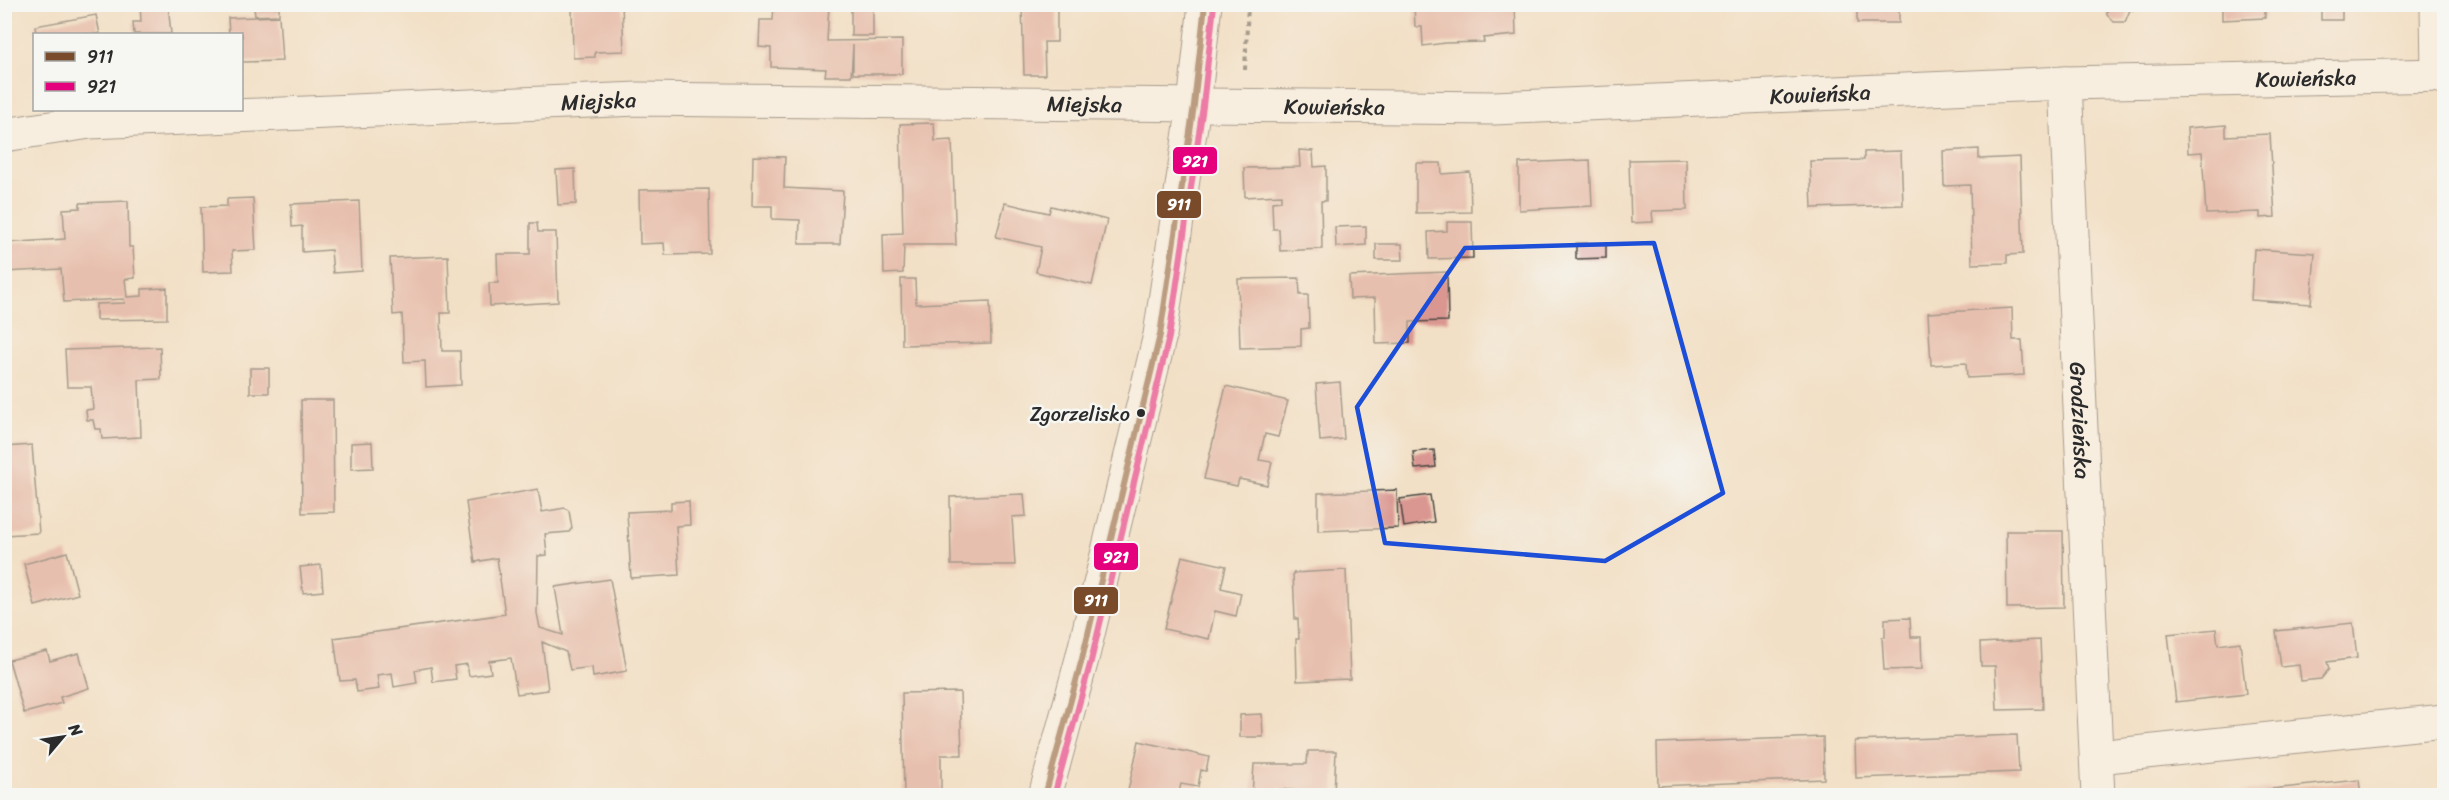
<svg xmlns="http://www.w3.org/2000/svg" width="2449" height="800" font-family="Sriracha,sans-serif">
  <rect width="100%" height="100%" fill="#f6f6f2"/>
  <filter id="ink" filterUnits="userSpaceOnUse"><feTurbulence type="fractalNoise" baseFrequency=".0167" numOctaves="2"/><feDisplacementMap in="SourceGraphic" scale="12" xChannelSelector="R" yChannelSelector="G"/><feConvolveMatrix kernelMatrix="1 2 1 2 8 2 1 2 1" color-interpolation-filters="sRGB"/></filter>
  <filter id="wash" filterUnits="userSpaceOnUse"><feTurbulence type="fractalNoise" baseFrequency=".008" numOctaves="4" result="noise"/><feDisplacementMap in="SourceGraphic" scale="24" xChannelSelector="R" yChannelSelector="G"/><feGaussianBlur stdDeviation="1.35" result="paint"/><feColorMatrix in="noise" values="0 0 0 0 0 0 0 0 0 0 0 0 0 0 0 0 0 1.4 0 .05"/><feComposite in="paint" operator="in"/></filter>
  <g filter="url(#wash)">
    <rect width="100%" height="100%" fill="#f2e0c6"/>
    <g id="blocks">
      <path fill="#da9791" d="M140,4H168L171,34H134L133,22H141Z
        M622,4L624,51L595,52V57L573,58L572,6Z
        M774,4H829L827,41L902,40V74H853V45L851,76H825L826,69L771,67V48L759,47L760,20H773Z
        M851,4H873V36H851Z
        M1022,4H1057V42H1044L1045,75H1024Z
        M1414,4H1515L1516,35L1483,38L1484,42L1445,43L1423,46L1422,27H1415Z
        M2222,4H2265V18L2222,20Z
        M1857,5H1899V23H1857Z
        M2078,5H2160V9L2130,10L2125,22H2114L2107,15V9H2078Z
        M2321,5H2342V20H2321Z
        M279,7V15L255,16L254,8Z
        M96,15L100,34H36L35,26Z
        M279,16L282,61L242,62V34H229L228,18Z
        M934,123L935,141L952,140L956,245H904L903,273L884,274L883,234L903,233L900,124Z
        M2226,125V136L2270,134L2275,217L2260,218V212L2206,214L2202,152L2188,153L2187,128Z
        M1979,149V159L2020,157L2023,254L2007,255V263L1972,264L1970,185L1944,186L1943,151Z
        M1299,150L1313,151L1314,167L1326,166V201H1321L1322,249L1280,251L1279,229H1273L1272,202L1281,201V195L1245,197L1244,168L1300,167Z
        M1901,151L1903,205L1812,208L1810,161L1864,160V152Z
        M753,156L785,157L784,188L843,191L840,244H799L800,220L772,219V206H752Z
        M1686,159L1687,210L1652,211L1653,222L1631,223L1629,160Z
        M1590,160L1592,206L1519,210V163Z
        M1416,163H1441L1442,174L1470,172L1471,212L1416,213Z
        M575,169L576,204L558,205L556,170Z
        M709,189L710,254L665,255L664,243L640,244L639,190Z
        M253,198L256,250L232,251L233,271L203,272L201,207L227,206V199Z
        M128,201L129,247H133L135,278L125,279L127,297L142,296V289L167,288V319L96,320V304L125,303L124,299L64,302L61,269L4,272V243L65,239L63,209L80,208V203Z
        M359,201L362,271L333,273L331,250L302,252V226L292,227L291,204Z
        M1005,203L1049,213L1051,206L1107,220L1092,285L1036,272L1041,247L996,237Z
        M1447,222H1472L1473,258L1429,259L1428,232L1447,231Z
        M530,223H537L538,232H556L558,302L490,306L489,283H498L497,254H530Z
        M1366,226V245L1336,247L1335,227Z
        M1576,243H1606V258L1576,259Z
        M1376,244H1402L1403,260H1376Z
        M2254,249L2315,253L2311,304L2251,300Z
        M448,256L450,313H441L442,351H460L461,385L426,387L425,361L404,362L402,314L393,315L390,258Z
        M1447,272L1448,321L1410,322V343L1376,344L1375,298L1350,299L1349,276Z
        M1299,278L1300,295H1308L1309,325V328L1301,329V346L1240,348L1238,279Z
        M901,279H915L916,304L990,301L991,343L902,345Z
        M2012,308L2013,340H2022L2024,375L1967,378L1966,363L1931,365L1928,313Z
        M160,347L161,379L139,380L141,437L102,439L101,429H95L93,420H87L86,410L93,409L91,387H67L65,350Z
        M250,368H269V393H250Z
        M1340,382L1344,439L1320,441L1316,384Z
        M1226,386L1288,401L1278,437L1265,434L1259,460L1272,462L1267,485L1239,479L1237,486L1204,479Z
        M301,400H333L334,512L302,513Z
        M372,442L373,468L351,469V443Z
        M32,445L39,533L4,535V447Z
        M1434,450L1436,467L1415,469L1413,452Z
        M538,489L542,512L565,508L569,511L572,528L569,532L545,534L547,555L538,556L537,613L540,628L563,635L555,587L610,579L627,671L593,677L592,667L570,670L566,652L542,642L548,690L517,694L511,658L489,661L491,673L469,676L467,664L454,666L456,679L433,682L431,667L415,670L417,683L394,687L392,673L377,675L379,689L357,692L355,680L340,681L334,638L505,614L497,558L475,562L466,502Z
        M1397,490L1398,528L1318,531V493Z
        M1024,494L1026,516L1012,517L1015,565H951L950,497Z
        M1430,495L1434,522L1404,527L1400,499Z
        M689,501L690,525L676,526L679,575L631,578L627,512L671,510V502Z
        M2006,531H2063L2064,607L2007,608Z
        M67,552L78,594L35,606L24,564Z
        M1182,556L1226,566L1221,588L1241,593L1236,616L1215,611L1209,639L1164,629Z
        M321,565L323,591L303,593L300,567Z
        M1346,570L1350,679L1297,681L1296,639H1299L1298,619H1295L1293,573Z
        M1910,618L1911,637H1921L1922,669L1884,670L1882,637H1885V619Z
        M2353,623L2357,658L2327,662L2329,669L2321,679L2301,681L2299,665L2281,667L2276,631Z
        M2216,629L2218,645L2240,642L2246,694L2176,702L2168,634Z
        M2040,640L2043,709L1997,710L1995,666H1981L1980,643Z
        M47,651L50,661L79,653L89,688L60,697L62,703L24,713L9,660Z
        M960,692L962,755H941V796H904L902,693Z
        M1262,714L1263,737H1240V715Z
        M2017,735L2019,772L1856,778L1855,741Z
        M1823,737L1824,779L1658,786L1657,743Z
        M1139,741L1209,757L1206,771L1201,770L1198,787L1181,784L1178,796L1127,795Z
        M1308,751H1336L1334,794L1279,789L1278,796H1252L1254,764H1307Z
        M2359,780L2361,796H2243V792Z"/>
    </g>
  </g>
  <g filter="url(#ink)">
    <use href="#blocks" fill-opacity="0" stroke="#494642" stroke-width="1.5"/>
    <g fill="none" stroke-linecap="round" stroke-linejoin="round">
      <g stroke="#494642" stroke-width="35">
        <g id="minor">
          <path d="M2437,4L2438,76"/>
          <path id="s1" d="M2065,83L2098,796"/>
          <path id="s2" d="M4,135L90,122L638,99L1494,108L2065,83L2444,75"/>
          <path d="M2097,757L2444,721"/>
        </g>
      </g>
      <g stroke="#494642" stroke-width="35">
        <path id="tertiary" d="M1045,796L1082,659L1160,335L1194,105L1205,4"/>
      </g>
      <path stroke="#494642" stroke-width="4" stroke-dasharray="4.5 4.5" stroke-linecap="butt" d="M1245,70L1248,4"/>
      <use href="#minor" stroke="#fff" stroke-width="33"/>
      <use href="#tertiary" stroke="#fff" stroke-width="33"/>
      <g stroke="#f6f6f2" stroke-width="10">
        <path id="bus-1" d="M1045,796L1082,659L1160,335L1194,105L1205,4"/>
      </g>
      <g stroke="#f6f6f2" stroke-width="10">
        <path id="bus-2" d="M1054,796L1091,661L1169,337L1203,106L1214,5"/>
      </g>
      <use href="#bus-1" stroke="#7a4b2a" stroke-width="6"/>
      <use href="#bus-2" stroke="#e5007d" stroke-width="6"/>
    </g>
  </g>
  <path d="M0 0H2449V800H0ZM1654,243L1723,493L1605,561L1385,543L1357,407L1465,248Z" fill="#f2e0c6" fill-opacity=".55" fill-rule="evenodd"/>
  <path fill="none" stroke="#1d4ed8" stroke-width="4.5" stroke-linejoin="round" d="M1654,243L1723,493L1605,561L1385,543L1357,407L1465,248Z"/>
  <circle fill="#2b2b2b" stroke="#f6f6f2" stroke-width="2" cx="1141" cy="413" r="5"/>
  <g text-anchor="middle" stroke-width="5" stroke-linejoin="round" paint-order="stroke">
    <g font-size="20" fill="#2b2b2b" stroke="#f6f6f2" text-anchor="end">
      <text x="1130" y="421">Zgorzelisko</text>
    </g>
    <g font-size="22" fill="#2b2b2b" stroke="#f6f6f2">
      <text dy="8" stroke="none"><textPath href="#s2" startOffset="2304">Kowieńska</textPath></text>
      <text dy="8" stroke="none"><textPath href="#s2" startOffset="1818">Kowieńska</textPath></text>
      <text dy="8" stroke="none"><textPath href="#s2" startOffset="596">Miejska</textPath></text>
      <text dy="8" stroke="none"><textPath href="#s2" startOffset="1082">Miejska</textPath></text>
      <text dy="8" stroke="none"><textPath href="#s2" startOffset="1332">Kowieńska</textPath></text>
      <text dy="8" stroke="none"><textPath href="#s1" startOffset="338">Grodzieńska</textPath></text>
    </g>
  </g>
  <g stroke="#f6f6f2" stroke-width="2">
    <rect x="1172" y="146" width="46" height="29" rx="6" fill="#e5007d"/>
    <rect x="1156" y="190" width="46" height="29" rx="6" fill="#7a4b2a"/>
    <rect x="1093" y="542" width="46" height="29" rx="6" fill="#e5007d"/>
    <rect x="1073" y="586" width="46" height="29" rx="6" fill="#7a4b2a"/>
  </g>
  <g font-size="16" text-anchor="middle" font-weight="bold" fill="#fff">
    <text x="1195" y="167">921</text>
    <text x="1179" y="210">911</text>
    <text x="1116" y="563">921</text>
    <text x="1096" y="606">911</text>
  </g>
  <rect width="2449" height="800" fill="none" stroke="#f6f6f2" stroke-width="24"/>
  <rect x="33" y="33" width="210" height="78" fill="#f6f6f2" stroke="#a5a5a2" stroke-width="1.5"/>
  <rect x="45" y="52" width="30" height="9" fill="#7a4b2a" stroke="#a5a5a2" stroke-width="1.5"/>
  <text x="87" y="63" font-size="18" fill="#2b2b2b">911</text>
  <rect x="45" y="82" width="30" height="9" fill="#e5007d" stroke="#a5a5a2" stroke-width="1.5"/>
  <text x="87" y="93" font-size="18" fill="#2b2b2b">921</text>
  <g transform="translate(63 737) rotate(61)" stroke="#f6f6f2" stroke-width="4.5" paint-order="stroke">
  <path d="M0-4.5L10 22L0 15L-10 22Z" fill="#2b2b2b"/>
  <text y="-9" font-size="16" font-weight="bold" text-anchor="middle" fill="#2b2b2b">N</text>
  </g>
</svg>
